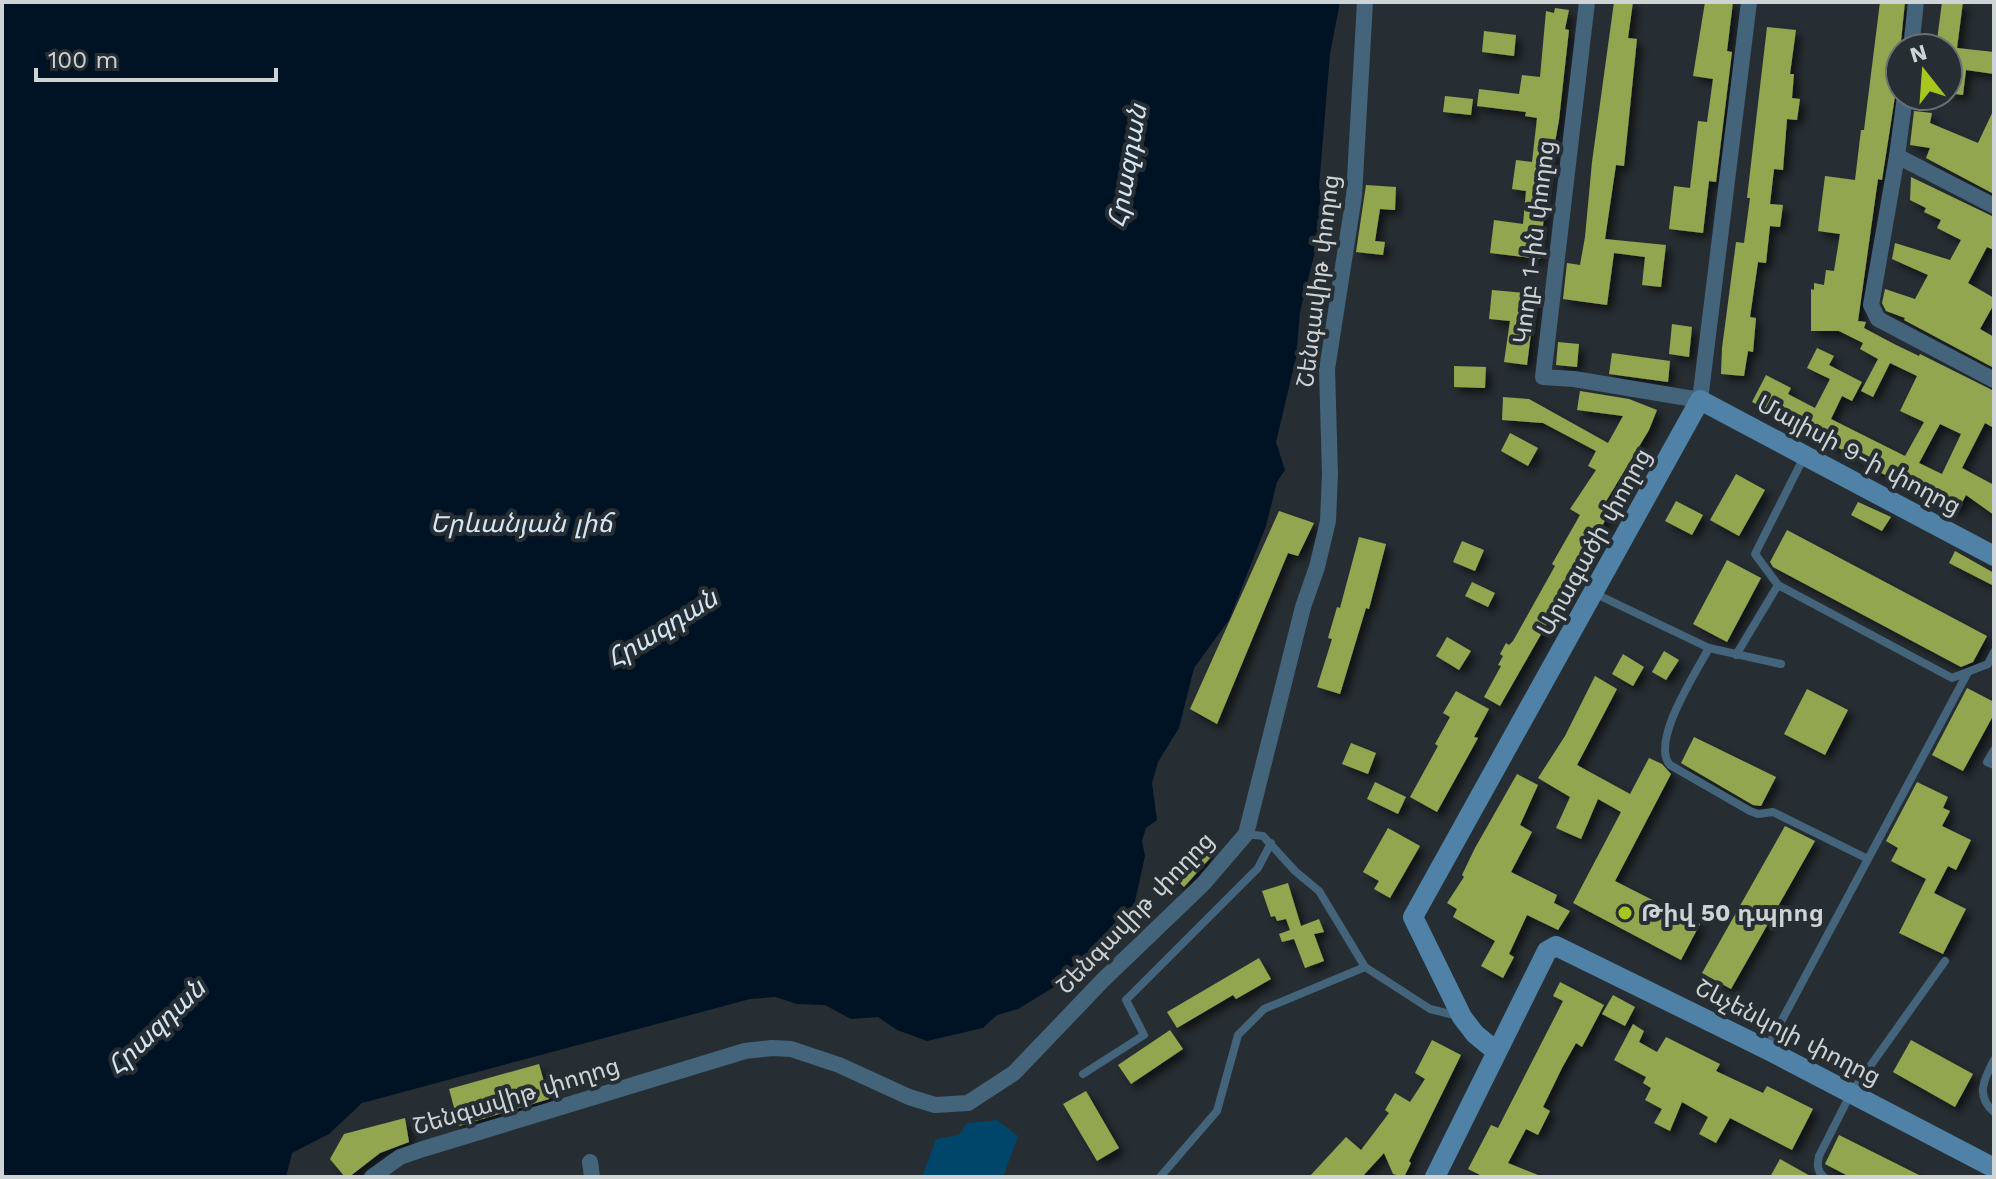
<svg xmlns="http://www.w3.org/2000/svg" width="1996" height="1179" font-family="'Work Sans','Noto Sans Armenian',sans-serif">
  <defs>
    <filter id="shadow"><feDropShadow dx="5.5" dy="5.5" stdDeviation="4" flood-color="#0009"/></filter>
  </defs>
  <rect width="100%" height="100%" fill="#272e33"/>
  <path fill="#00466b" d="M997,1120L1018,1136L1003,1177H922L936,1139L959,1135L967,1123Z"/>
  <path fill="#001324" d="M2,2H1340L1330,54L1319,187L1324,216L1300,312L1296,358L1276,442L1285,470L1277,482L1266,526L1229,620L1194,668L1179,728L1158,762L1152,783L1157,820L1146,828L1142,841L1145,856L1134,906L1064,981L1018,1009L997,1015L983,1028L927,1041L897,1030L878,1017L851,1019L825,1005L797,1004L775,997L750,999L362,1103L329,1134L292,1153L286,1177H2Z"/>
  <path fill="#91a64f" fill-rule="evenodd" filter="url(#shadow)" d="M1614,2H1633L1628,38L1637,39L1624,166L1616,165L1605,239L1666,245L1661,287L1642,285L1645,257L1614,253L1607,305L1563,299L1567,263L1580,265L1585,237L1592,162Z
    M1705,2H1733L1727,51L1732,52L1716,182L1709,181L1703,233L1669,229L1674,186L1690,188L1698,121L1707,122L1713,79L1693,76Z
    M1880,2H1905L1896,90L1882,180L1878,179L1858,321L1866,322L1864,328L1894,344L1919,356L1920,354L1994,391V428L1985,423L1962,468L1994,485V515L1966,495L1957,512L1854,459L1855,456L1787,423L1788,420L1752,402L1766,375L1791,388L1788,394L1815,408L1830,379L1807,368L1817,348L1834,356L1829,365L1862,382L1852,401L1842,396L1831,419L1905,456L1924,422L1900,411L1917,376L1890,363L1873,397L1861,391L1878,359L1860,349L1863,343L1839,331H1811V289L1814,290V283L1824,285L1826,270L1834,271L1840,234L1818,231L1825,176L1855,180L1861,130H1864ZM1940,424L1961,434L1942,474L1919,463Z
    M1942,2H1963L1957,48L1994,52V74L1966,70L1963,95L1948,93V48H1936Z
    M1555,8L1569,10L1565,29L1569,30L1559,120L1546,193L1540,259L1490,253L1494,220L1523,224L1526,191L1512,189L1516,160L1532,162L1537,118L1525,116L1526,112L1477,106L1479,89L1519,94L1522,75L1540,77L1546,11L1554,13Z
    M1767,27L1796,30L1790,74H1794L1792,98L1800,99L1797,120L1787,119L1783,170L1774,169L1770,204L1783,205L1780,227L1770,226L1766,263L1758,262L1750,317L1756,318L1753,352L1748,351L1744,376L1721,374L1722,348L1736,242L1744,243L1750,198H1747Z
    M1484,31L1516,35L1514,56L1482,52Z
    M1445,96L1473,99L1471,115L1443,112Z
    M1994,109V194L1926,158L1930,148L1910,145L1914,111L1932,113L1930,123L1978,143Z
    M1911,177L1994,217V250L1987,247L1968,283L1994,298V304L1980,329L1994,337V368L1904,320L1905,318L1886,311L1882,303L1885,289L1915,299L1928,275L1892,259L1895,243L1950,260L1961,240L1937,228L1941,220L1924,212L1926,208L1910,200Z
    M1366,185L1396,187L1395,210L1380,209L1375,241L1385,242L1383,255L1356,252Z
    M1492,290L1536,294L1527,365L1504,362L1510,321L1489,319Z
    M1672,324L1692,327L1689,357L1669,354Z
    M1558,342L1579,344L1577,367L1556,365Z
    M1612,353L1670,361L1668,382L1609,374Z
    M1454,366L1486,367L1485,388L1454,387Z
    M1580,391L1629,399L1657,410L1649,430L1602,508L1609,512L1599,533L1500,706L1484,697L1501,666L1498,665L1503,656L1500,654L1506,643L1509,645L1513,641L1555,566L1552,564L1580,515L1570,509L1596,470L1588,466L1596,451L1543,423L1502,420L1503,397L1529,399L1608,443L1623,416L1577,410Z
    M1510,433L1538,448L1528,466L1501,451Z
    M1736,474L1765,490L1739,536L1710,520Z
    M1676,501L1703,515L1692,535L1665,521Z
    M1858,502L1891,517L1882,531L1851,515Z
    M1279,511L1314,523L1298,556L1288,553L1217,724L1190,709Z
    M1787,530L1987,636L1973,662L1961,667L1773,567L1770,562Z
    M1359,537L1386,544L1369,609L1366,608L1340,694L1317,687L1332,639L1328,638L1337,607L1340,608Z
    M1462,541L1484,550L1475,571L1453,562Z
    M1955,551L1994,573V586L1949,563Z
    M1727,560L1761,578L1727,642L1693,624Z
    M1472,582L1495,593L1488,607L1465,596Z
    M1447,637L1471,651L1459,670L1436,656Z
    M1664,651L1679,660L1666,680L1652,672Z
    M1623,654L1644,667L1633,686L1612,674Z
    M1595,676L1617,689L1577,765L1630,794L1649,758L1662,764L1671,774L1615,881L1700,924L1681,960L1573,903L1621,812L1598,799L1581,839L1556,828L1570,797L1538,778L1565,736Z
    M1967,688L1994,702V714L1963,771L1932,755Z
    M1807,689L1848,710L1825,755L1784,734Z
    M1456,691L1489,709L1474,737L1478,738L1437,812L1410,797L1438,746L1435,744L1450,717L1443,713Z
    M1694,737L1776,777L1761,806L1753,805L1681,763Z
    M1351,743L1376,753L1368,774L1342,764Z
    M1517,774L1538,785L1520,825L1532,832L1511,872L1557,895L1554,903L1570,911L1558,930L1527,915L1509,954L1514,957L1503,978L1481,966L1495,941L1453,917L1457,909L1447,903L1464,877L1462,875L1475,848Z
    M1375,782L1406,797L1398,814L1367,799Z
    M1917,782L1948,797L1943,808L1950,811L1942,826L1971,840L1956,870L1948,866L1934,893L1966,909L1943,954L1899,933L1926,879L1891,861L1898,848L1886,841Z
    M1785,826L1815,841L1731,989L1702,973Z
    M1388,828L1420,846L1390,898L1374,889L1379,881L1363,872Z
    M1197,843L1211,857L1184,887L1169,872Z
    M1288,883L1301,926L1319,919L1324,932L1314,934L1324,961L1305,968L1294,939L1282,942L1279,934L1290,930L1286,919L1277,921L1275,916L1271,917L1262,891Z
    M1259,958L1271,979L1236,999L1233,995L1177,1028L1167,1012Z
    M1560,982L1604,1005L1582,1047L1576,1043L1562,1068L1543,1107L1550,1111L1538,1135L1526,1129L1508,1163L1543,1177H1484L1468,1169L1491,1125L1498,1128L1563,1001L1553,996Z
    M1613,995L1635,1007L1625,1026L1602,1014Z
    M1633,1024L1644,1031L1639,1042L1657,1052L1666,1037L1720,1064L1716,1071L1763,1093L1767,1086L1813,1109L1792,1150L1730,1118L1716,1143L1699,1134L1708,1117L1682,1102L1670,1131L1654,1123L1662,1109L1645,1100L1651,1088L1643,1083L1646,1077L1614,1060Z
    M1170,1030L1183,1049L1131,1084L1118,1065Z
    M1432,1040L1461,1055L1409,1161L1411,1163L1404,1177L1393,1174L1384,1153L1362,1177H1309L1346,1137L1361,1150L1389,1113L1385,1110L1395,1093L1410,1102L1425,1079L1415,1073Z
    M1911,1040L1973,1074L1955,1107L1893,1072Z
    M539,1064L549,1099L459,1126L449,1089Z
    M1086,1091L1119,1148L1097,1161L1063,1104Z
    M405,1118L409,1142L380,1153L349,1177H345L330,1159L344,1134Z
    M1839,1135L1923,1177H1850L1825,1164Z
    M1780,1159L1812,1177H1770Z"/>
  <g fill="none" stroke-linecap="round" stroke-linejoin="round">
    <path stroke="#44647b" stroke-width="8" d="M1805,455L1755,554L1778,585L1952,678L1988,664L1994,652
      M1596,594L1709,648L1781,664
      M1709,648C1696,672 1650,742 1670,765L1750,811L1758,814L1773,812L1868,859
      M1736,655L1778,585
      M1994,750L1987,762L1994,765
      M1246,834L1263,836L1295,871L1319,891L1365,967L1430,1009L1458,1016
      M1767,1048L1968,672
      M1994,1060C1984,1079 1975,1096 1994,1112
      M1083,1074L1144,1035L1126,1000L1258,868L1271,843
      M1160,1177L1217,1111L1238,1035L1264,1009L1365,967
      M1824,1177C1817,1171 1817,1165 1819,1156L1851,1093L1945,961"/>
    <path stroke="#44647b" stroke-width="16" d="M1587,2L1543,377L1574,379L1700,400L1749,2
      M1911,48L1916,2
      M1905,96L1897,156L1871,305L1878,319L1994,380
      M1897,156L1994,206
      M590,1162L592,1177
      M372,1177L400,1157L423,1149L745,1051L772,1048L791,1049L839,1065L909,1097L935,1105L968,1103L1014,1073L1103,980L1203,884L1246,834L1303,607L1317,567L1328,521L1330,474L1327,369L1354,196L1365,2"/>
    <path stroke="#4f82a6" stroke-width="20" d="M1497,1052L1475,1034L1462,1017L1413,917L1700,400L1994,556
      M1435,1177L1547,951L1556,946L1766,1049L1994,1168"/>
  </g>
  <circle fill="#a8c71d" stroke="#272e33" stroke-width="3" cx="1625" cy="913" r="8"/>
  <g text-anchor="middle" stroke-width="8" stroke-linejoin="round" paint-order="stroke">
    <g font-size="24" fill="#ced3d6" stroke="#272e33">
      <text transform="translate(1534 242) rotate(-83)" y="8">Կողբ 1-ին փողոց</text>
      <text transform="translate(1318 281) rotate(-83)" y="8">Շենգավիթ փողոց</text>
      <text transform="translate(1859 455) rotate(28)" y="8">Մայիսի 9-ի փողոց</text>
      <text transform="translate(1594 542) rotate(-61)" y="8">Արագածի փողոց</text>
      <text transform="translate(1135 913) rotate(-46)" y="8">Շենգավիթ փողոց</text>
      <text transform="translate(1788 1032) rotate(27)" y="8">Շևչենկոյի փողոց</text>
      <text transform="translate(516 1096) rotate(-17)" y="8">Շենգավիթ փողոց</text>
    </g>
    <g font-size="24" font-weight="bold" fill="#ced3d6" stroke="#272e33" text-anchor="start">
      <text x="1641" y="921">Թիվ 50 դպրոց</text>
    </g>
    <g font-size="26" font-style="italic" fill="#d3e7f6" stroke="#272e33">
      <text transform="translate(1127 166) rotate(-80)" y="9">Հրազդան</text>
      <text x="521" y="532">Երևանյան լիճ</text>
      <text transform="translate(662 628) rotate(-32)" y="9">Հրազդան</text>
      <text transform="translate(156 1027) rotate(-44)" y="9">Հրազդան</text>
    </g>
  </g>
  <rect width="1996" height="1179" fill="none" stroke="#ced3d6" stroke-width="8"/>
  <g transform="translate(1924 72) rotate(343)"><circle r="38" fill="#272e33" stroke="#6a7074" stroke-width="2"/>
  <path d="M0-6L14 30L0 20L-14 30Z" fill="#a8c71d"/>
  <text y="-12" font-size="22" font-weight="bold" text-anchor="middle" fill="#ced3d6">N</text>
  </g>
  <path d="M36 68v12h240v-12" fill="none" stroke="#ced3d6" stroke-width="4"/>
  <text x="48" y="68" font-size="24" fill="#ced3d6" stroke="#272e33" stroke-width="6" paint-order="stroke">100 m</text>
</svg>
